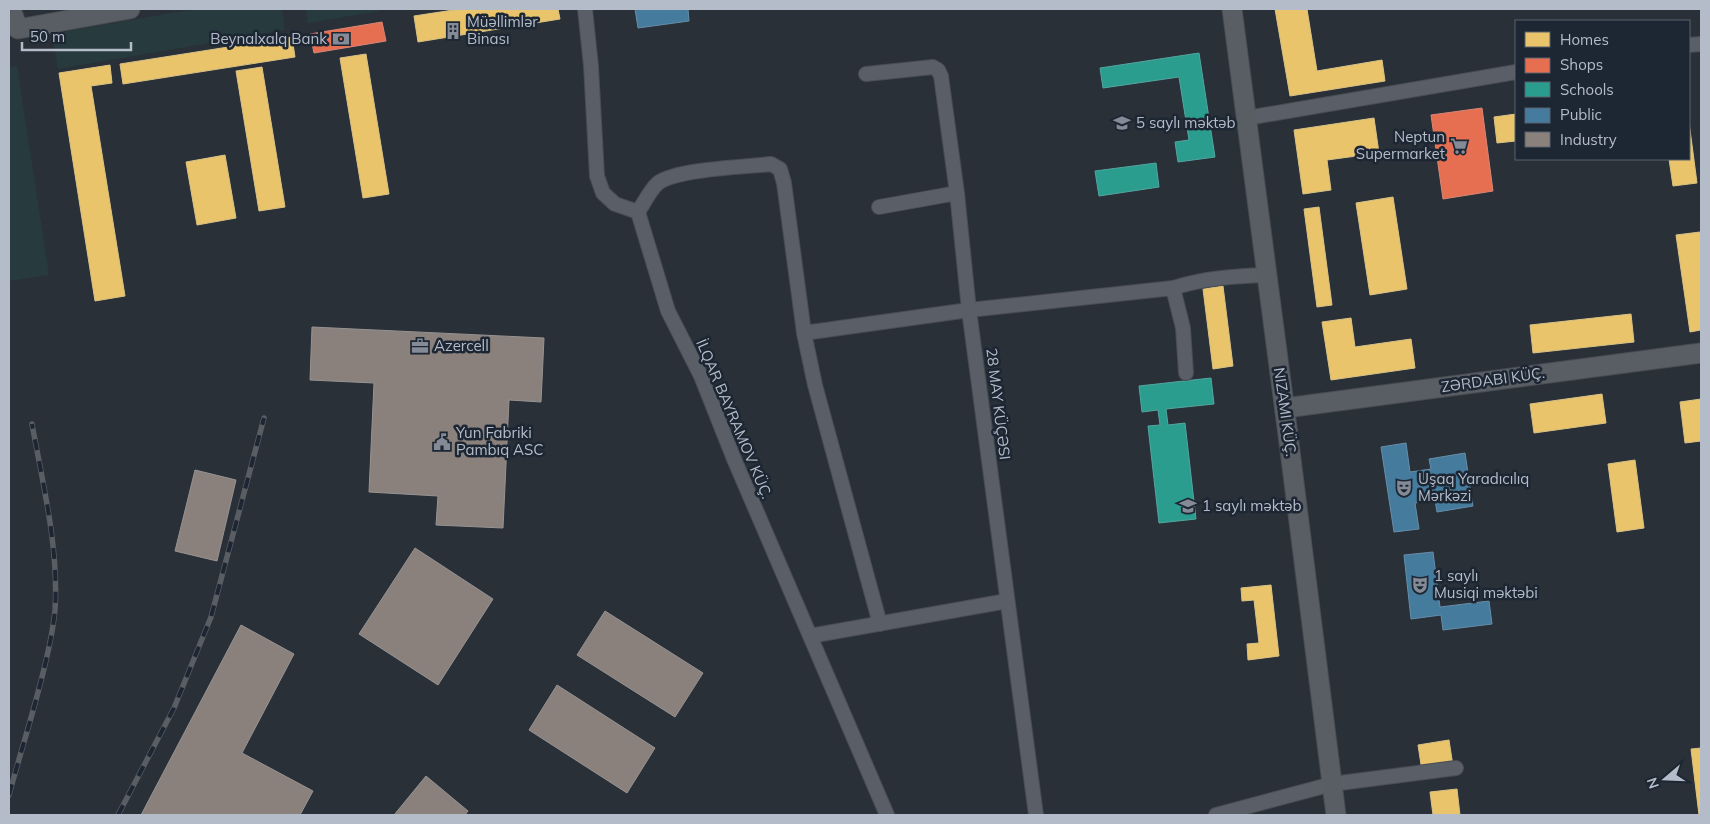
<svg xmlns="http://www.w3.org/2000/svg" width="1710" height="824" font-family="Mulish,sans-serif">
  <rect width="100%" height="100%" fill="#2a3038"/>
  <path fill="#273a3e" d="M194,9H282L285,30L58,69L52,34Z
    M306,9H380V11L308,23Z
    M17,66L49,275L9,281V67Z"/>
  <path fill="#e9c46a" stroke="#d9c286" d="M460,9H558L560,19L418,42L414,16Z
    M1275,9H1307L1317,71L1382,60L1385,81L1290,96Z
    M292,37L295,57L123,84L120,64Z
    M366,54L389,194L363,198L340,58Z
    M110,65L112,83L91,86L125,296L95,301L59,73Z
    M262,67L285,207L259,211L236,71Z
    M1516,114V141L1497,143L1494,117Z
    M1374,118L1379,153L1327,160L1331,190L1303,194L1294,130Z
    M1689,122L1697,183L1673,186L1669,159H1689Z
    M225,155L236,218L197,225L186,162Z
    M1393,197L1407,289L1370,295L1356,203Z
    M1319,207L1332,305L1317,307L1304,209Z
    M1700,232L1701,242V330L1690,332L1676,235Z
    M1223,286L1233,366L1213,369L1203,289Z
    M1631,314L1634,342L1533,353L1530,325Z
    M1351,318L1355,347L1411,339L1415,368L1331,380L1322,322Z
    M1602,394L1606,423L1534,433L1530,404Z
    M1701,399V441L1685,443L1680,402Z
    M1635,460L1644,528L1617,532L1608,464Z
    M1271,585L1279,656L1248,660L1247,644L1259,643L1254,600L1242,601L1241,588Z
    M1449,740L1453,766L1422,771L1418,745Z
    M1701,748V815H1699L1691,749Z
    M1457,789L1460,815H1433L1430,792Z"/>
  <path fill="#e76f51" stroke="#d88675" d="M382,22L386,41L314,53L310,34Z
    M1482,108L1493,191L1443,199L1431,115Z"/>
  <path fill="#2a9d8f" stroke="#53a6a0" d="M1199,53L1215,157L1178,162L1175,142L1189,140L1179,77L1103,88L1100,68Z
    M1156,163L1159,187L1099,196L1095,171Z
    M1211,378L1214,404L1166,409L1168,425L1185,423L1196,519L1159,523L1148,426L1160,425L1158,410L1142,412L1139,386Z"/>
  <path fill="#457b9d" stroke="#668eaa" d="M635,9H688L689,21L638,28Z
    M1406,443L1410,472L1431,469L1429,459L1465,453L1473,506L1437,512L1435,500L1415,503L1419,529L1394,532L1381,447Z
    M1433,552L1440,607L1489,601L1492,624L1443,630L1441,615L1411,619L1404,555Z"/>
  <path fill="#8a817c" stroke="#979393" d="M312,327L544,338L541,402L509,400L503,528L436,525L438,496L369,492L374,383L310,380Z
    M195,470L236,480L217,561L175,551Z
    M415,548L493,599L438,685L359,634Z
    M605,611L703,673L675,717L577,655Z
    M241,625L294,654L242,753L313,791L300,815H141Z
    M557,685L655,748L627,793L529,730Z
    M426,776L468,811L465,815H394Z"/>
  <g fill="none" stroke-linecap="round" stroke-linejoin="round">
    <g stroke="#484c53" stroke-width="16">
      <path id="street" d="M585,9L591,66L597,176L603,193L615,204L638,212L668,311L701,376L734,459L887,815
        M1689,45L1701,44
        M866,74L933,67L938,70L941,76L957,193L969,310L1036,815
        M1247,118L1516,72
        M879,207L957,193
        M638,212C644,203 650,190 658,183C677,169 744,167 771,164L780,169L784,183L804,333L815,385L880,624
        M1173,288C1204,278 1235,276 1267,275
        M804,333L969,310L1173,288L1183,328L1186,373
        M810,636L1007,601
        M1216,815L1332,784L1456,768"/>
    </g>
    <g stroke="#484c53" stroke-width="21">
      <path id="secondary" d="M11,9L18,29L130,9
        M1232,9L1288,435L1336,815
        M1285,408L1701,353"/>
    </g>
    <use href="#street" stroke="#5a5e66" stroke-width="14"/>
    <use href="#secondary" stroke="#595d64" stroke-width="19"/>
    <g stroke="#595d64" stroke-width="5.5">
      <path id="rail" d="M9,795C20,754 33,714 43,673C48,653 53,631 55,610C59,548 43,485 32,424
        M118,815L174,708L211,617L264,418"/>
    </g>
    <use href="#rail" stroke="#1d2633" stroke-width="4" stroke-dasharray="11" stroke-linecap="butt"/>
  </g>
  <defs>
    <g id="building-bare" transform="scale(1.35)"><path d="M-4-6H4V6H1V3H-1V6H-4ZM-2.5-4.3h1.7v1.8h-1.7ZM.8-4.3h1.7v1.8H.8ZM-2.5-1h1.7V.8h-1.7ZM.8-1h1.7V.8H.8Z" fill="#848b96" stroke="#1d2633" stroke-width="2.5" paint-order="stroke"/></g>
    <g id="bank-bare" transform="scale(1.35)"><path d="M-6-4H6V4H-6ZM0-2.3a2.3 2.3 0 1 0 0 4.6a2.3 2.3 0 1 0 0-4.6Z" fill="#848b96" stroke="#1d2633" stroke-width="2.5" paint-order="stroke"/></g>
    <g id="school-bare" transform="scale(1.35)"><path d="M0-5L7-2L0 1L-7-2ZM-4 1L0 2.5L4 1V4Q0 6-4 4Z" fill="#848b96" stroke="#1d2633" stroke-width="2.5" paint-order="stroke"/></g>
    <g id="supermarket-bare" transform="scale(1.35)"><path d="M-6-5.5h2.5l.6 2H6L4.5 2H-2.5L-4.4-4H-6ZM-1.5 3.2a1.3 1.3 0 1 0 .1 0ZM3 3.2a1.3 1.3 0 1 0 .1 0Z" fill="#848b96" stroke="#1d2633" stroke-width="2.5" paint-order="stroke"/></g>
    <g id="office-bare" transform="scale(1.35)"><path d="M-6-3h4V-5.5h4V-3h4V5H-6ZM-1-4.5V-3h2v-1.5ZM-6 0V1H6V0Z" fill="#848b96" stroke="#1d2633" stroke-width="2.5" paint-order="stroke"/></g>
    <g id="civic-bare" transform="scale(1.35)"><path d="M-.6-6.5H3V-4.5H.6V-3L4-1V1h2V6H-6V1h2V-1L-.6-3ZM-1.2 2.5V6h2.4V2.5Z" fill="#848b96" stroke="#1d2633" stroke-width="2.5" paint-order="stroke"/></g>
    <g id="theatre-bare" transform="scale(1.35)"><path d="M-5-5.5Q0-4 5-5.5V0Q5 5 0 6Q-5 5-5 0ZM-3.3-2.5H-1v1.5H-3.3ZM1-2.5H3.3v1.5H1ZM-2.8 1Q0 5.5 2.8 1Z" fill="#848b96" stroke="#1d2633" stroke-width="2.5" paint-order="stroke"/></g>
  </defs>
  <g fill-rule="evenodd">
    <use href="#building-bare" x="453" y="31"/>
    <use href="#bank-bare" x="341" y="39"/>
    <use href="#school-bare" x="1122" y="123"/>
    <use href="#supermarket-bare" x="1459" y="146"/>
    <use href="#office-bare" x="420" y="346"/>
    <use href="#civic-bare" x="442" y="442"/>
    <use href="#theatre-bare" x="1404" y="488"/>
    <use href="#school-bare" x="1188" y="506"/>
    <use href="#theatre-bare" x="1420" y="585"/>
  </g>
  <g text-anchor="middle" stroke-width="5" stroke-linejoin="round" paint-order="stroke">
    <g font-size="15" fill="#b4bcc9" stroke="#1d2633" text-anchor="start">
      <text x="467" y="27">Müəllimlər<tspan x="467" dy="17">Binası</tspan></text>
      <text x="327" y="44" text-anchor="end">Beynalxalq Bank</text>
      <text x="1136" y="128">5 saylı məktəb</text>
      <text x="1445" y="142" text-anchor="end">Neptun<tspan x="1445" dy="17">Supermarket</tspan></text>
      <text x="434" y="351">Azercell</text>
      <text x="456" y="438">Yun Fabriki<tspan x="456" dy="17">Pambıq ASC</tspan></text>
      <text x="1418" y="484">Uşaq Yaradıcılıq<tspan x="1418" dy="17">Mərkəzi</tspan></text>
      <text x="1202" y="511">1 saylı məktəb</text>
      <text x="1434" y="581">1 saylı<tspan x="1434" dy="17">Musiqi məktəbi</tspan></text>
    </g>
    <g font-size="15" fill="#b4bcc9" stroke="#1d2633">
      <text transform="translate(1493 380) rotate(-8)" y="5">ZƏRDABI KÜÇ.</text>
      <text transform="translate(998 404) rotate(83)" y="5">28 MAY KÜÇƏSI</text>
      <text transform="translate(1285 412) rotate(82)" y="5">NIZAMI KÜÇ.</text>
      <text transform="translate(734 419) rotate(67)" y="5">İLQAR BAYRAMOV KÜÇ.</text>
    </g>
  </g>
  <rect width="1710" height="824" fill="none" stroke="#b4bcc9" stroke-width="20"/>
  <rect x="1515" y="20" width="175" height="140" fill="#1d2633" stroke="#59626f"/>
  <rect x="1525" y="32" width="25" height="15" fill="#e9c46a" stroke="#59626f"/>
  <text x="1560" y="45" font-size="15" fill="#b4bcc9">Homes</text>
  <rect x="1525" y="58" width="25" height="15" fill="#e76f51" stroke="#59626f"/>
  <text x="1560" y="70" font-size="15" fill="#b4bcc9">Shops</text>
  <rect x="1525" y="82" width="25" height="15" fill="#2a9d8f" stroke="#59626f"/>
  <text x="1560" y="95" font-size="15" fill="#b4bcc9">Schools</text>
  <rect x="1525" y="108" width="25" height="15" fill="#457b9d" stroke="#59626f"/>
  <text x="1560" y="120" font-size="15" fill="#b4bcc9">Public</text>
  <rect x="1525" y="132" width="25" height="15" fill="#8a817c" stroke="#59626f"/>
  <text x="1560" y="145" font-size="15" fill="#b4bcc9">Industry</text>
  <g transform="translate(1665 779) rotate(251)" stroke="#1d2633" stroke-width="4" paint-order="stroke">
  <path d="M0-4L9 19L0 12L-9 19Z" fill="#b4bcc9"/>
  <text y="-8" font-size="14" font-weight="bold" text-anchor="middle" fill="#b4bcc9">N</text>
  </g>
  <path d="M22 42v8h109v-8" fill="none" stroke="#b4bcc9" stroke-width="2.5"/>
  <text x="30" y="42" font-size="15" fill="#b4bcc9" stroke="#1d2633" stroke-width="4" paint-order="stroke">50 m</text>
</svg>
